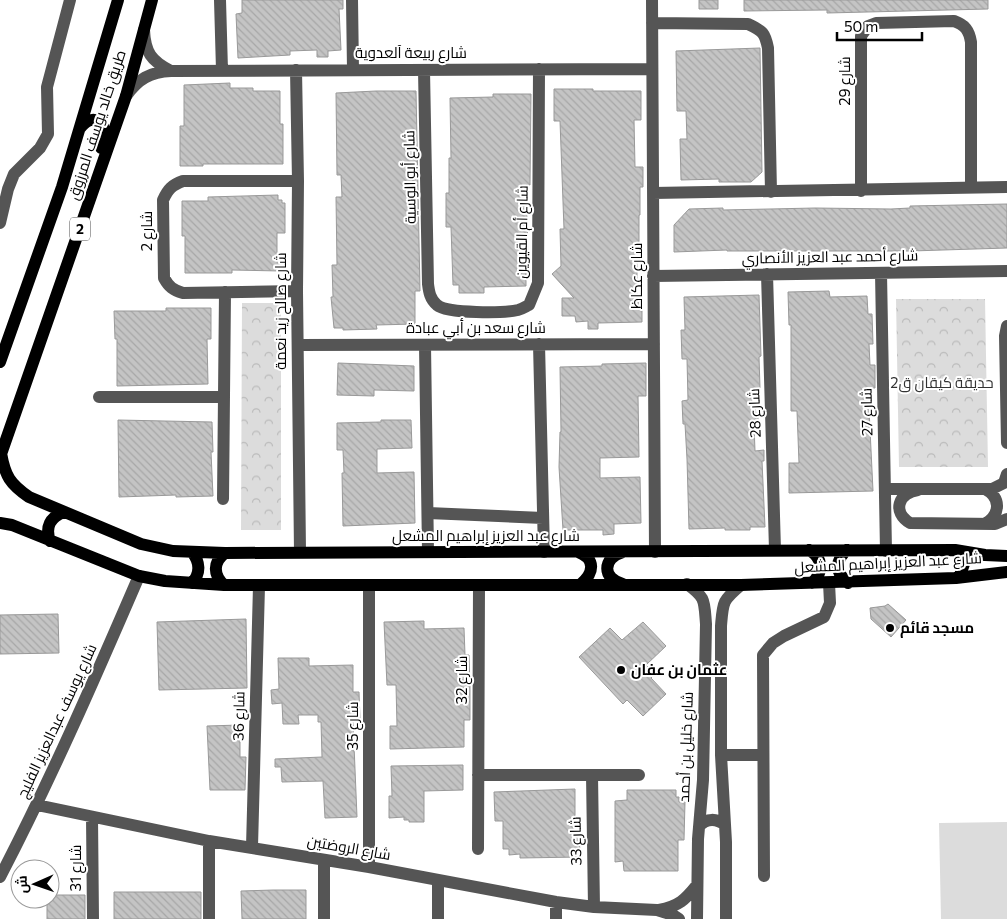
<svg xmlns="http://www.w3.org/2000/svg" width="1007" height="919" font-family="Commissioner,Cairo,sans-serif">
  <defs>
    <pattern id="park-crowns" width="20" height="18" patternUnits="userSpaceOnUse" patternTransform="scale(1.25)"><rect width="20" height="18" fill="#dcdcdc"/><path d="M2 6a3 3 0 1 1 6 0M12 15a3 3 0 1 1 6 0" fill="none" stroke="#bbb"/></pattern>
    <pattern id="building-back-hatch" width="6" height="6" patternUnits="userSpaceOnUse" patternTransform="scale(1.25)"><rect width="6" height="6" fill="#c4c4c4"/><path d="M-1 5l2 2M0 0l6 6M5-1l2 2" fill="none" stroke="#a7a7a7"/></pattern>
  </defs>
  <rect width="100%" height="100%" fill="#fff"/>
  <path fill="#dcdcdc" d="M1007,822V919H941L939,823Z"/>
  <path fill="url(#park-crowns)" d="M896,299H985L988,467H899Z
    M242,303H281V530H241Z"/>
  <path fill="url(#building-back-hatch)" stroke="#999" d="M242,0H343V9H339L341,50L328,51V57H317V50L290,51V55L238,58L236,14L242,13Z
    M699,0H718V9H699Z
    M744,0H988V9L827,13V10L744,11Z
    M760,48L762,172L751,182H719V179L681,180L680,139H687L686,111H677L676,51Z
    M230,83V88H253V91H280V124H283V164H203V166H180V126H184V85Z
    M554,89H593V91H641V120H634L635,167H643V187H640V215H639V259H637V298L639,297V310H642V322L598,323V329H588V321L576,322L575,316H562V298H574L552,274L561,266L560,229H564L560,121H554Z
    M376,91H416L420,291H415V324L376,325L377,329L343,330V328H334L331,297H333L332,265H337L336,197H342L341,175H337L336,93Z
    M493,94H531L530,185H526L528,254H526V286L484,287V293H459V285H453L451,227H446V193H449V158H451L450,98L493,97Z
    M278,195V200H282V203H285V233H277V253H284V264H280V271L232,270V273H185V236H182V201H208V197Z
    M1007,204V248L911,251H727V250L674,252V225L689,209L723,208V210L815,208L891,209L910,208V206Z
    M829,291L830,297L867,296L868,314H872L873,344H869L870,365H875V388H868L873,491L789,493V463H799L797,411H791V325H789L788,292Z
    M759,295L761,356L759,357L760,388H752V408L755,407L756,415H758V425H754L755,451L764,450V461H762L765,527H750V530H725V528L689,529L687,459L685,424H683L682,401L688,400L687,359H682L681,330H685L684,297Z
    M166,308H211V339H207L208,384L117,386V339H115L114,311H166Z
    M338,363L414,366V391L374,390V396L337,395Z
    M646,363V396H638L639,457L600,458V478L640,477L641,523L614,524V534L603,535V530H563L559,467L560,432H561L560,367L602,366V364Z
    M118,420L212,422L213,452H211L213,496L176,497V495L119,497Z
    M381,420H411L412,448L377,449V473L414,472L415,523L343,526L342,473H344L343,450H337V423L381,422Z
    M888,604L906,620L891,637L871,619L870,608L885,606Z
    M58,614L59,653L0,654V615Z
    M246,619L247,688L159,690L157,622Z
    M424,621V629L464,628L465,655H469L470,689V720H464V747L390,749V726H397L396,685H387L384,622Z
    M643,622L666,646L646,665L655,674L651,678L666,694L643,716L627,700L623,704L579,657L610,628L622,640Z
    M278,658H309V666L353,665V692H359L360,720L353,721L357,817L325,818L323,781L282,782L281,767H275V759L322,757L321,722H318V715H298L299,724H283L282,703L272,704L271,690L279,689Z
    M240,725V757H246L245,790H210L207,726Z
    M463,765V790L424,791V822H409V820H404V817L389,818V796H392L391,766Z
    M575,789V824H579L580,857L520,858V854L509,855V849H503V821H495L494,792Z
    M627,790H676V797H679V802H685L684,840H678V871H624L623,861L615,862V801L627,800Z
    M273,890H306V919H242L241,891Z
    M114,892H201V919H114Z
    M50,895H85V919H47V899H50Z"/>
  <g fill="none" stroke-linecap="round" stroke-linejoin="round">
    <path stroke="#555" stroke-width="12" d="M220,0L222,70
      M352,0L353,70
      M652,0L655,552
      M652,23L748,24C763,31 765,33 768,48L771,192
      M144,30C145,52 151,61 171,71
      M296,70L298,181L297,291L300,552
      M424,70L428,284C429,292 430,299 437,305C448,314 504,313 518,310C522,309 525,307 529,305L538,283L539,69
      M126,96C138,79 150,72 171,71L652,69
      M861,191V36L868,26L876,23L954,21C965,25 969,30 971,42V188
      M653,193L1007,187
      M0,223L8,189L14,174L40,148L48,134L47,87L70,0
      M881,273L886,551
      M767,274L775,550
      M653,276L1007,271
      M297,291L183,293C173,290 169,287 164,278L163,200C168,189 172,185 183,181H298
      M1007,326L1005,336L1007,443
      M539,344L544,552
      M298,345L654,344
      M425,345L428,552
      M99,397H224
      M885,489H992L1004,483L1007,474
      M918,490C898,493 892,512 910,523L995,524L1007,519
      M223,499L225,292
      M428,513L543,518
      M985,524C1000,515 1002,498 985,489
      M687,584C706,598 704,600 706,624L703,780L698,839L697,919
      M721,755H763
      M478,775H639
      M592,775L594,907
      M37,805L209,841L369,867L556,902L594,907L657,910L673,915L679,919
      M92,817L93,919
      M699,826C707,818 716,818 725,825
      M252,847L259,586
      M478,849L479,585
      M324,861V919
      M369,867V586
      M764,876L763,655L773,643L784,636L824,617L830,603L829,583
      M0,877C51,779 95,678 139,576
      M438,881V919
      M659,910C679,906 685,900 697,885
      M209,919V841
      M556,919V902
      M726,919V842L721,755V626C723,602 722,601 741,585"/>
    <path stroke="#000" stroke-width="12" d="M80,128C86,121 92,117 100,122C107,130 104,138 101,148
      M0,362L62,187L118,0
      M1,453C5,476 10,484 29,497L141,544L173,551L225,553L955,550L985,555L1007,556
      M0,457L126,96L152,0
      M0,523L12,525L139,576L165,581L224,585H741L956,578L1007,572
      M50,541C45,527 50,517 64,512
      M809,550C823,558 824,572 812,583
      M847,550C835,560 835,573 848,583
      M955,550L960,553L964,564L960,575L956,578
      M578,552C596,559 594,573 581,584
      M192,583C201,573 200,562 192,552
      M623,584C602,579 602,558 623,552
      M224,585C213,575 213,562 225,553"/>
  </g>
  <g fill="#000" stroke="#fff" stroke-width="2">
    <circle cx="890" cy="628" r="5"/>
    <circle cx="621" cy="670" r="5"/>
  </g>
  <g text-anchor="middle" stroke-width="4" stroke-linejoin="round" paint-order="stroke">
    <rect fill="#fff" stroke="#4c4c4c" stroke-width="1" x="70" y="217.5" width="20" height="23" rx="4"/>
    <g font-size="14" font-weight="bold" fill="#000">
      <text x="80" y="234">2</text>
    </g>
    <g font-size="15" fill="#000" stroke="#fff">
      <text x="411" y="58">شارع ربيعة آلعدوية</text>
      <text transform="translate(845 81) rotate(-90)" y="5">شارع 29</text>
      <text transform="translate(97 125) rotate(-72)" y="5">طريق خالد يوسف المرزوق</text>
      <text transform="translate(410 177) rotate(-91)" y="5">شارع أبو الوسية</text>
      <text transform="translate(147 231) rotate(-90)" y="5">شارع 2</text>
      <text transform="translate(522 232) rotate(-89)" y="5">شارع أم القيوين</text>
      <text transform="translate(830 257) rotate(-1)" y="5">شارع أحمد عبد العزيز الأنصاري</text>
      <text transform="translate(637 276) rotate(-90)" y="5">شارع عكاظ</text>
      <text transform="translate(281 311) rotate(-90)" y="5">شارع صالح زيد نعمة</text>
      <text x="476" y="333">شارع سعد بن أبي عبادة</text>
      <text transform="translate(867 412) rotate(-91)" y="5">شارع 27</text>
      <text transform="translate(755 413) rotate(-92)" y="5">شارع 28</text>
      <text x="486" y="541">شارع عبد العزيز إبراهيم المشعل</text>
      <text transform="translate(888 563) rotate(-3)" y="5">شارع عبد العزيز إبراهيم المشعل</text>
      <text transform="translate(462 680) rotate(-90)" y="5">شارع 32</text>
      <text transform="translate(239 716) rotate(-89)" y="5">شارع 36</text>
      <text transform="translate(57 721) rotate(-65)" y="5">شارع يوسف عبدالعزيز الفليج</text>
      <text transform="translate(353 726) rotate(-90)" y="5">شارع 35</text>
      <text transform="translate(686 747) rotate(-88)" y="5">شارع خليل بن أحمد</text>
      <text transform="translate(576 841) rotate(-91)" y="5">شارع 33</text>
      <text transform="translate(349 848) rotate(10)" y="5">شارع الروضتين</text>
      <text transform="translate(76 868) rotate(-90)" y="5">شارع 31</text>
    </g>
    <g font-size="15" fill="#333" stroke="#fff">
      <text x="942" y="388">حديقة كيقان ق2</text>
    </g>
    <g font-size="15" font-weight="bold" fill="#000" stroke="#fff" text-anchor="start">
      <text x="900" y="633">مسجد قائم</text>
      <text x="631" y="675">عثمان بن عفان</text>
    </g>
  </g>
  <g transform="translate(35 884) rotate(268)"><circle r="24" fill="#ffffff" stroke="#999999"/>
  <path d="M0-4L9 19L0 12L-9 19Z" fill="#000000"/>
  <text y="-8" font-size="14" font-weight="bold" text-anchor="middle" fill="#000000">ش</text>
  </g>
  <path d="M837 32v8h85v-8" fill="none" stroke="#000000" stroke-width="2.5"/>
  <text x="844" y="32" font-size="15" fill="#000000" stroke="#ffffff" stroke-width="4" paint-order="stroke">50 m</text>
</svg>
